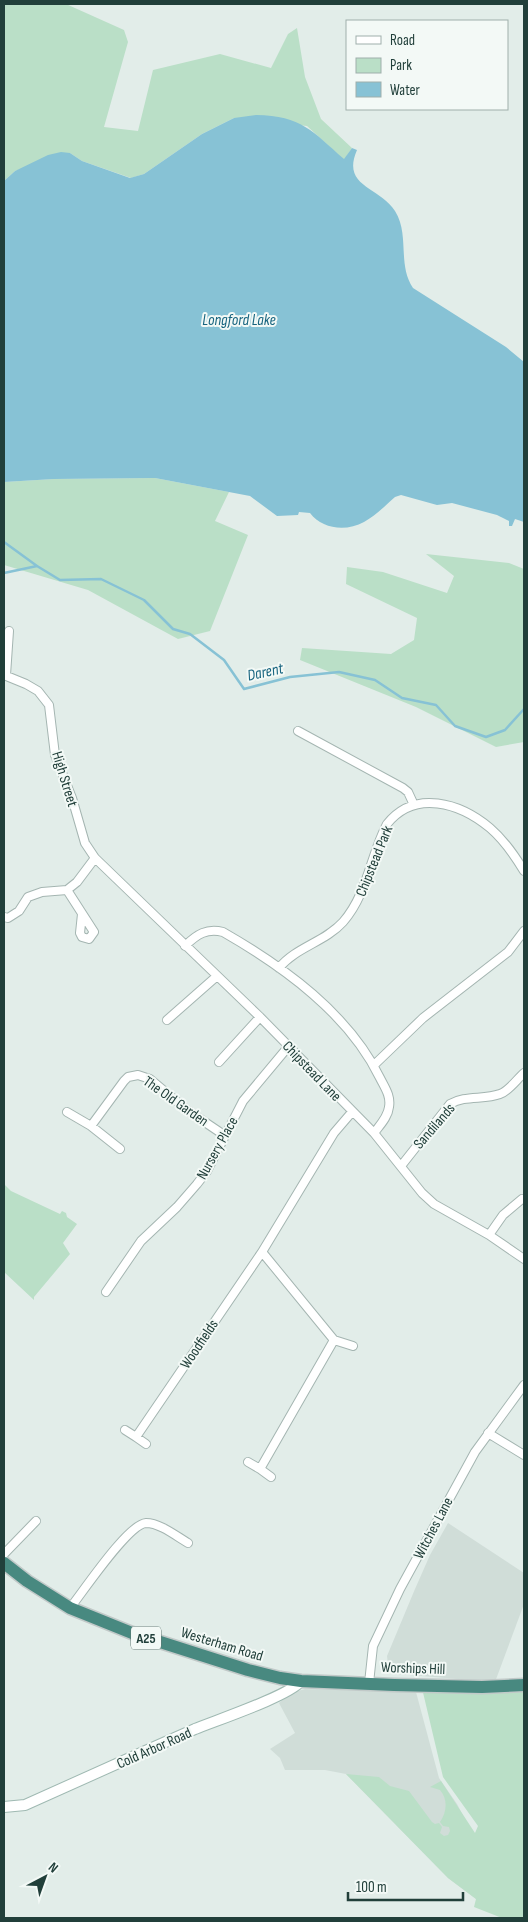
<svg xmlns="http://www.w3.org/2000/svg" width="528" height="1922" font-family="'Sofia Sans Condensed',sans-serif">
  <rect width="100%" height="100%" fill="#e2ede9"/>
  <path fill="#d0ddd8" d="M448,1523L524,1573V1604L495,1682L397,1674L391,1669L388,1664L387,1656L415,1589L430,1555Z
    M305,1689L416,1692L439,1778L457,1804L488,1863L476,1899L448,1878L346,1774L325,1770H285L280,1758L270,1749L295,1733L279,1703L291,1693Z"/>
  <path fill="#badfc7" d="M4,4H66L124,30L128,42L104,127L138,131L153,70L220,54L271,68L288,34L297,28L305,77L321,119L352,148L344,160L307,126L234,118L202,134L144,174L131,178L82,161L70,153L15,171L4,181Z
    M155,478L229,492L215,521L248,535L210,631L178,639L88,590L4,565V482L54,479Z
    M426,554L509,563L524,569V742L496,747L416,707L300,660L302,648L391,654L414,640L417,618L346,584L347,567L383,572L447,593L454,576Z
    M4,1184L11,1191L60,1214L62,1211L66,1213L67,1217L77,1224L63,1243L70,1254L34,1297V1300L4,1272Z
    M421,1684L524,1685V1918H502L474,1907L476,1899L448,1878L346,1774L379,1777L390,1786L409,1791L432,1822L435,1824L439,1823L442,1827L440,1833L444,1836L448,1835L450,1831L449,1827L443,1826L440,1822C447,1812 448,1799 440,1790L430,1787L441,1781L475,1833L478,1826L443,1777Z"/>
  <path fill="#87c2d5" d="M256,115C302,116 312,131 344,159L352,148L357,150C341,187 379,186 395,211C410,235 397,264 413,288L506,347L524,362V522L515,519L512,526H509V521L497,515L452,503L437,505L401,495L395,497C386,505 375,516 364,522C346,532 322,529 310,513L299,512L298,515L277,516L250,496L155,478L54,479L4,482V181L15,171L48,155L61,152L70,153L82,161L130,178L144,174L202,134L234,118Z"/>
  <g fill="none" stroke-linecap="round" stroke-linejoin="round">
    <path stroke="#87c2d5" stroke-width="2.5" d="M4,542L37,566L60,580L101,579L144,600L173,629L190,634L224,660L244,689L290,677L339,672L375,680L402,698L436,705L455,726L486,737L505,730L524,709
      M4,573L37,566"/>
    <g stroke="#a4b5b1" stroke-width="10">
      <path id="minor" d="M4,675L26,684L38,691L49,705L55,755L72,798L85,843L95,858L260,1017L374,1133L422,1193L434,1204L489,1235L524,1259
        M6,675L9,631
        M298,731L403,788L408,792L414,805
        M67,890L94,932L89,939L82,937L80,933L82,914
        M4,917L8,918L19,911L28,897L42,892L67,890L77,882L95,858
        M185,946C197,934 207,928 223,932C284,967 349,1014 380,1078C385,1088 391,1096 389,1107C388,1117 380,1125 374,1133
        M279,968C296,947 325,942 343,922C368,893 370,856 387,824C415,789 460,803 490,828C504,840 515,856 524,871
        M167,1020L217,976
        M219,1062L260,1017
        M374,1065L423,1018L508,952L524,931
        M67,1112L91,1126L120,1149
        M91,1126L124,1081L128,1077L138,1075L150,1079L187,1110L224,1135
        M401,1166L450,1104C465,1095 484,1100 500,1094C509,1091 517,1079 524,1073
        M489,1235L503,1215L522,1199
        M106,1292L141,1241L177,1207L197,1184L207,1171L243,1101L288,1047
        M334,1340L353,1346
        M125,1430L136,1437L262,1252
        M488,1433L524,1455
        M136,1437L146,1444
        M248,1462L260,1469
        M271,1477L260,1469L334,1340L262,1252L334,1133L352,1112
        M4,1554L36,1521
        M70,1608C83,1592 128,1524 146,1523C160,1523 176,1536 188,1543
        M369,1683L373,1646L400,1589L475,1452L524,1385"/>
    </g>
    <g stroke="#9fb9b2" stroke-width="12">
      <path id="secondary" d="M4,1807L25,1805C81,1780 138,1754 195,1729C217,1720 289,1696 301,1681"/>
    </g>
    <g stroke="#c1c9c8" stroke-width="15">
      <path id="trunk" d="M4,1563L27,1581L70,1608L132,1633L248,1670L280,1678L301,1681L394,1685L482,1687L524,1685"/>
    </g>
    <use href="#minor" stroke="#fff" stroke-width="8"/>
    <use href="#secondary" stroke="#fff" stroke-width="10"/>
    <use href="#trunk" stroke="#488980" stroke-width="12"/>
  </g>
  <g text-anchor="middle" stroke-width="4" stroke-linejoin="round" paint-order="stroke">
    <rect fill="#f3f9f6" stroke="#607772" stroke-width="1" x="131" y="1626.5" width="30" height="23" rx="4"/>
    <g font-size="14" font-weight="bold" fill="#213f3a">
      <text x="146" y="1643">A25</text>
    </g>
    <g font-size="15" fill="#213f3a" stroke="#f3f9f6">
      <text transform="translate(65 779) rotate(73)" y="5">High Street</text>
      <text transform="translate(374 861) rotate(-68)" y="5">Chipstead Park</text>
      <text transform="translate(312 1071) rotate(46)" y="5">Chipstead Lane</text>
      <text transform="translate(176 1101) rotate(35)" y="5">The Old Garden</text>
      <text transform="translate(434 1126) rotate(-49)" y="5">Sandilands</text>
      <text transform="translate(217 1148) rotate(-61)" y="5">Nursery Place</text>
      <text transform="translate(199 1344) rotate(-56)" y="5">Woodfields</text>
      <text transform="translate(433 1528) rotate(-62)" y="5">Witches Lane</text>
      <text transform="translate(222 1644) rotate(17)" y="5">Westerham Road</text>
      <text transform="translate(413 1668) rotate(2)" y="5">Worships Hill</text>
      <text transform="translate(154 1748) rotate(-24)" y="5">Cold Arbor Road</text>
    </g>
    <g font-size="16" font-style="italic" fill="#17647f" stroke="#f3f9f6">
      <text x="239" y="325">Longford Lake</text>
      <text transform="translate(265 671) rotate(-12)" y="6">Darent</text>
    </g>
  </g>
  <rect width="528" height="1922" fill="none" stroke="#213f3a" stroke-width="10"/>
  <rect x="346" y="20" width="162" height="90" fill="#f3f9f6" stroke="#9fafab"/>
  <rect x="356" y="36" width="25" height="8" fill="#ffffff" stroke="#9fafab"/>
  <text x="390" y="45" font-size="15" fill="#213f3a">Road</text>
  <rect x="356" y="58" width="25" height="15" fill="#badfc7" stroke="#9fafab"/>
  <text x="390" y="70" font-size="15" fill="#213f3a">Park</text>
  <rect x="356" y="82" width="25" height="15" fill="#87c2d5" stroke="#9fafab"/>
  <text x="390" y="95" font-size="15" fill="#213f3a">Water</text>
  <g transform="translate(45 1877) rotate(41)" stroke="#f3f9f6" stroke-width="4" paint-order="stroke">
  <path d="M0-4L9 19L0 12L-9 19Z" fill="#213f3a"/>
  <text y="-8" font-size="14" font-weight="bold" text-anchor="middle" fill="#213f3a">N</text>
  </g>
  <path d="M348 1892v8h115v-8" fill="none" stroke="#213f3a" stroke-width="2.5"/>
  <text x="356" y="1892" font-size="15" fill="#213f3a" stroke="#f3f9f6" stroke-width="4" paint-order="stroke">100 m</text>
</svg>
